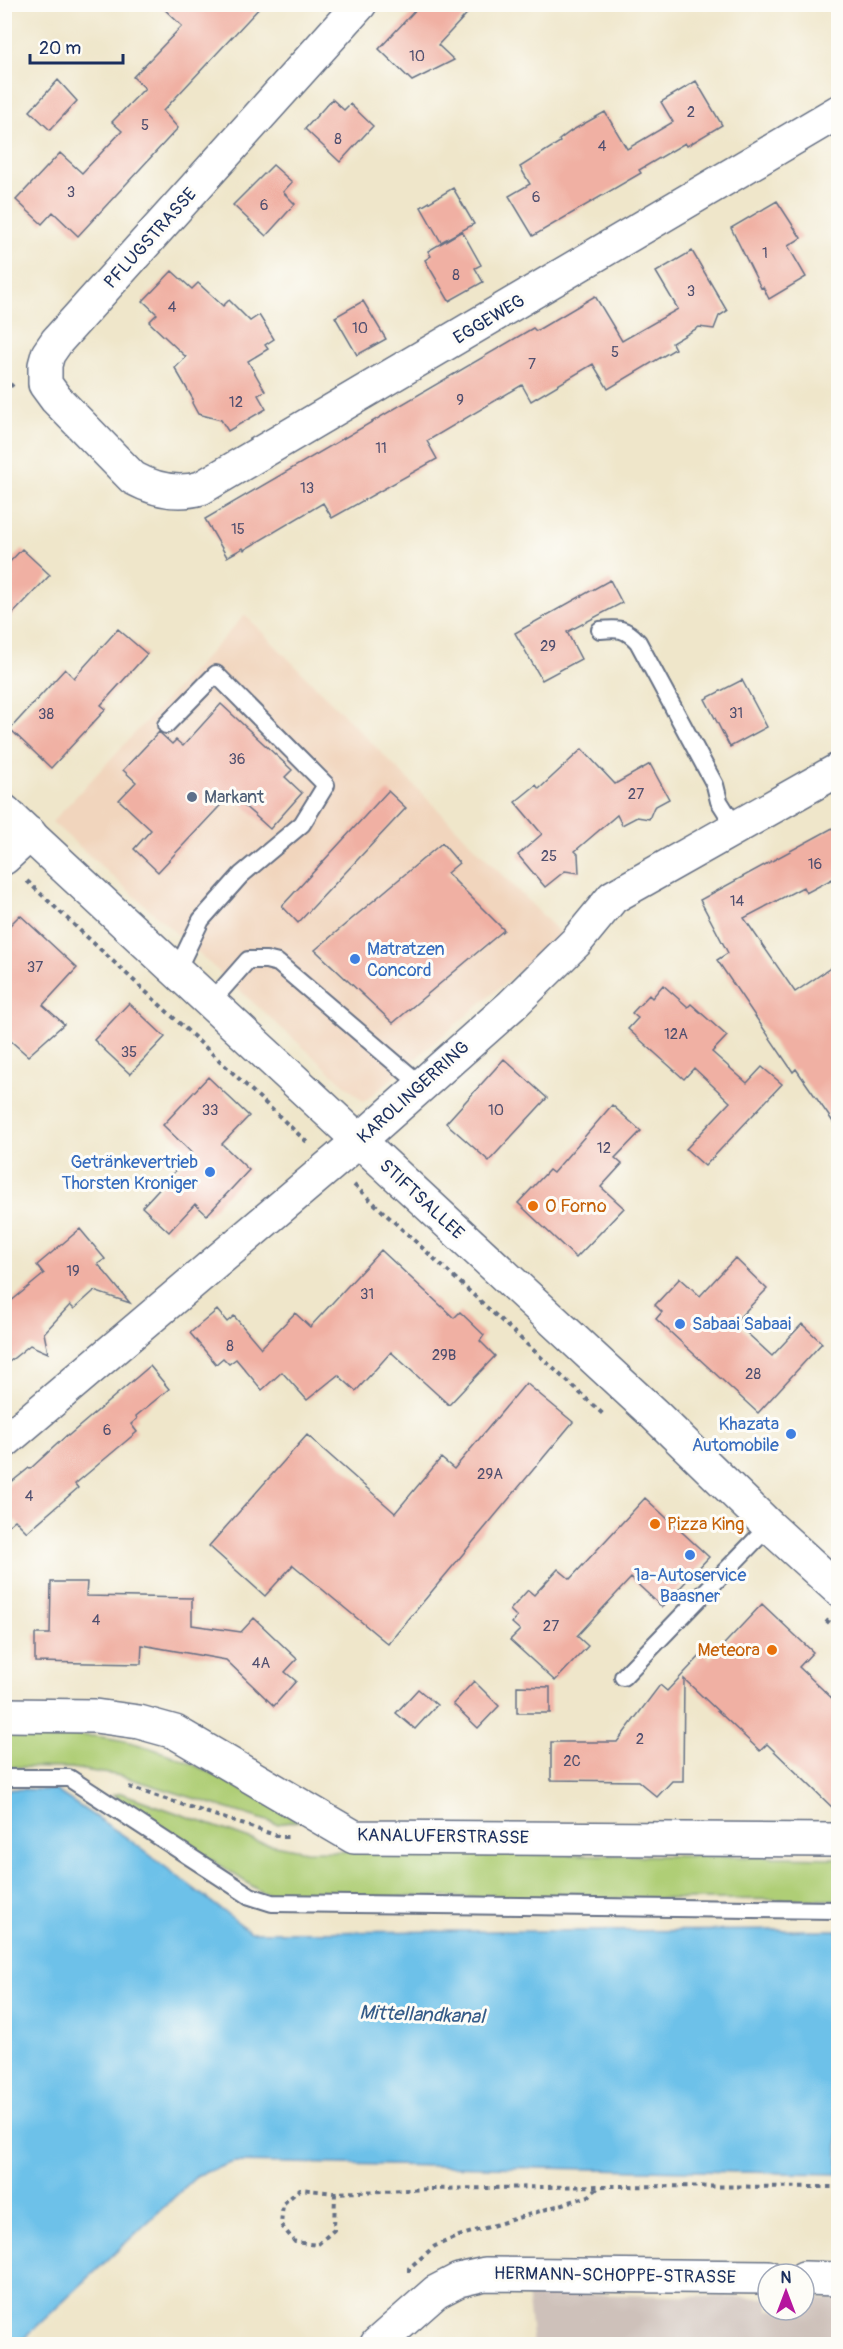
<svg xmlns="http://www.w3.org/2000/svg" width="843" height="2349" font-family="Pangolin,sans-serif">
  <rect width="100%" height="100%" fill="#fdfcf7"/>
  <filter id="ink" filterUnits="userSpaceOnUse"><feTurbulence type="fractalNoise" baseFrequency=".0167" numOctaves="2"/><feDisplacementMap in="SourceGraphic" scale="12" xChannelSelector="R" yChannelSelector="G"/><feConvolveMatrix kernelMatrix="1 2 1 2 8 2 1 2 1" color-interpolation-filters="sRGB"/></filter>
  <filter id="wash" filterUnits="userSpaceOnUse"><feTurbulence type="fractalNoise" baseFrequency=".008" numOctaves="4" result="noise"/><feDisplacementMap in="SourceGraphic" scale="24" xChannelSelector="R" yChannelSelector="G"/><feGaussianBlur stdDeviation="1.35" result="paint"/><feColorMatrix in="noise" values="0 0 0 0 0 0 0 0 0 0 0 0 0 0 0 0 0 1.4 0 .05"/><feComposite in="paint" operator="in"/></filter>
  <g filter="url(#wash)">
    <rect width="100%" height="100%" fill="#efe6ca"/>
    <path fill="#f1d5bd" d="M245,615L562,935L364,1102L52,822Z"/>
    <path fill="#cec1ba" d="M527,2293L768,2298V2310H804V2299H838V2344H533Z"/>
    <path fill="#afce76" stroke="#657e6a" stroke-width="1.5" d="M5,1735C47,1735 91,1732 133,1743C192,1758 245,1791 298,1821L277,1824L122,1776L71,1768L5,1767Z
      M121,1793L258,1842L306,1851L838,1858V1900L280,1896L261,1892L113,1795Z"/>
    <path fill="#6dc1e9" stroke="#4478a4" stroke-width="1.5" d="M5,1789L55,1790L126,1837L251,1932L838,1930V2174L234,2162L198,2175L18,2344H5Z"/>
    <g id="blocks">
      <path fill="#f0b0a3" d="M159,4H263L163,111L178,128L78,236L53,212L42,224L16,200L60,153L82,173L122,131L112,122L145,88L133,77L182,26Z
        M421,4H476L438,45L454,60L412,81L379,49Z
        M58,80L77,101L50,130L30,111Z
        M696,81L722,125L687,146L685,143L639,170L641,173L533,236L509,196L530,184L520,167L560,142L559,140L571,131L605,112L627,149L673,122L661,102Z
        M332,99L344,110L350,104L373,126L340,162L305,129Z
        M273,165L292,182L283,192L295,204L266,236L233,205Z
        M453,188L474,224L441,242L421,207Z
        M777,201L801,238L788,246L806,277L769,299L763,287L761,288L731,228Z
        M462,231L481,265L475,268L483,282L449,301L425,260L431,256L428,251Z
        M692,251L727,311L719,316L714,329L699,327L672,343L675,349L608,389L593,364L531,401L522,385L427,441L437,459L332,518L323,503L244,550L243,548L227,557L205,519L533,328L536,331L595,296L622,341L678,309L656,272Z
        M172,271L192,289L198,283L223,306L229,300L250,321L259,315L274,339L265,345L268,349L248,361L265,391L258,395L266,409L228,431L221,420L198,414L192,403L193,399L175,368L186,357L149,322L157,314L143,301Z
        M363,301L386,339L357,355L335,317Z
        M22,549L50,575L4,623V568Z
        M610,580L622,603L567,632L581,659L542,680L515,633Z
        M118,629L147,654L101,705L106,709L51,768L10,729L65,669L74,678Z
        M742,680L767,727L730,747L705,699Z
        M221,704L292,770L285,777L302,793L270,829L231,794L158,872L134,849L151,830L119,800L136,782L123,770L159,732L172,744L176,740L183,746Z
        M582,749L615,784L650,764L669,799L654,807L649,819L637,817L622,825L617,815L575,851L578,854L579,873L565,871L545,887L518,855L542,834L515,802L536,785L539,789Z
        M388,791L406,808L298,923L282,906Z
        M838,825V876L806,893L803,887L744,918L795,992L838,963V1129L796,1069L793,1072L717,960L728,953L700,900Z
        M442,843L459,863L447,873L504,930L393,1023L315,950Z
        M20,915L77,968L43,1005L64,1024L28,1056L4,1035V931Z
        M663,985L688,1007L691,1004L727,1036L712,1052L747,1083L762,1067L782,1084L705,1166L686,1149L730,1102L694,1068L684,1079L628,1029L638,1018L632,1013L649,995L652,998Z
        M129,1003L165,1037L130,1074L94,1040Z
        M504,1059L547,1098L489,1161L446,1123Z
        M208,1077L249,1116L222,1144L249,1170L207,1215L195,1204L169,1232L142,1207L192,1153L163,1125Z
        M612,1105L641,1131L615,1158L622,1164L601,1187L624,1208L576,1258L518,1203L549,1170L553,1173Z
        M80,1229L105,1259L98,1264L130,1303L94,1291L74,1309L70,1305L44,1333L48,1353L30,1345L4,1366V1307L44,1274L37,1265Z
        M381,1250L454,1318L460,1312L484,1335L480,1341L495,1356L449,1405L391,1352L356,1391L338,1375L307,1400L282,1372L262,1390L236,1359L229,1364L223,1358L216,1364L190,1333L217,1310L227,1322L234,1316L261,1348L295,1313L310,1327Z
        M735,1258L767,1289L735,1322L772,1356L802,1324L822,1343L758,1413L656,1319L662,1312L655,1305L680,1278L700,1296Z
        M150,1366L169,1389L136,1416L137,1419L131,1424L137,1432L75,1484L78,1488L27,1532L15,1520L4,1529V1488L29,1468L30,1469L67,1435L68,1436Z
        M526,1383L573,1422L388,1644L293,1565L265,1596L209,1546L307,1435L395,1513L441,1458L454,1469Z
        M645,1498L709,1557L662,1607L631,1578L577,1636L588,1646L555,1681L510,1640L520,1630L512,1623L517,1617L510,1610L528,1590L534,1595L558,1569L570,1579Z
        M51,1582H87L86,1596L192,1598V1625L241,1632L254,1618L297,1659L285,1672L296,1681L274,1706L226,1660L142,1645L141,1664L35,1662V1634H50Z
        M762,1604L813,1652L799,1667L838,1704V1813L767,1744L760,1751L684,1679L683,1781H672L657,1797L638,1781L551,1780V1742H617L660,1685L667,1691L703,1653L710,1659Z
        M474,1681L499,1706L478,1728L453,1704Z
        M517,1686L550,1687V1713H517Z
        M418,1689L437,1705L415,1729L396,1713Z"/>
    </g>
  </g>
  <g filter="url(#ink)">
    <use href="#blocks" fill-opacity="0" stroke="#656f84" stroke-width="1.5"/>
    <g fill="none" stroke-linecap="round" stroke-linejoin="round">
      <g stroke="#656f84" stroke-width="20">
        <path id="service" d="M600,630C618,628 626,628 638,642L715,785L719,801L736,828
          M166,725L216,674L326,785L302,824L241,875L201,920L177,970
          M211,1002L248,960H266L278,963L421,1085
          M623,1677L769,1526
          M4,1778H69L250,1896L272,1903L838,1910"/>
      </g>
      <g stroke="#656f84" stroke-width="36">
        <path id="minor" d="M360,4L57,341L48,354L45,365V384L56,399L133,478C155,490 177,495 201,488L838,112
          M4,858L30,834
          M4,1442L360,1140L512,1005L576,942L613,897L838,770
          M4,1715L95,1716L139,1722L175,1732L354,1837L838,1840
          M804,2278L838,2279
          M377,2344L436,2292L459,2280L485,2274L768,2277"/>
      </g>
      <g stroke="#656f84" stroke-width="36">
        <path id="secondary" d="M4,811L654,1414L769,1526L838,1589"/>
      </g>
      <path stroke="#656f84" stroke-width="4" stroke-dasharray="4.5 4.5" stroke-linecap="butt" d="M4,393L13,384
        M27,881L309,1144
        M354,1185L605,1416
        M826,1620L838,1631
        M129,1787L281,1837H290
        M335,2193L334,2230L317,2245L295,2242L281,2225L283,2204L300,2189L335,2193L431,2189L601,2186L838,2187
        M409,2272V2268L435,2246L459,2236L589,2196L600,2186"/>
      <use href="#service" stroke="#fff" stroke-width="16"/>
      <use href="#minor" stroke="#fff" stroke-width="33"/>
      <use href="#secondary" stroke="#fff" stroke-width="33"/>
    </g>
  </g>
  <circle fill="#5c6f8a" stroke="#fdfcf7" stroke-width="2" cx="192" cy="797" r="6"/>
  <g fill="#3f7fe0" stroke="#fdfcf7" stroke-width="2">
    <circle cx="355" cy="959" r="6"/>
    <circle cx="210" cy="1172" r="6"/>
    <circle cx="680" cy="1324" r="6"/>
    <circle cx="791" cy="1434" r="6"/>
    <circle cx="690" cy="1555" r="6"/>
  </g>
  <g fill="#e8710a" stroke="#fdfcf7" stroke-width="2">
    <circle cx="533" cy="1206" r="6"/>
    <circle cx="655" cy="1524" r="6"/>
    <circle cx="772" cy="1650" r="6"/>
  </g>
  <g text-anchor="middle" stroke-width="6" stroke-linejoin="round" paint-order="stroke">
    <g font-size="15" fill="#504f6f">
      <text x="417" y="61">10</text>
      <text x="691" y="117">2</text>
      <text x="145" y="130">5</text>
      <text x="338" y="144">8</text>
      <text x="602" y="151">4</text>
      <text x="71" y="197">3</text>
      <text x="536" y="202">6</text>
      <text x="264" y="210">6</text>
      <text x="765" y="258">1</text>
      <text x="456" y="280">8</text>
      <text x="691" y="296">3</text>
      <text x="172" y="312">4</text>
      <text x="360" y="333">10</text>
      <text x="615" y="357">5</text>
      <text x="532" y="369">7</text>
      <text x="460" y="405">9</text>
      <text x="236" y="407">12</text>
      <text x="381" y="453">11</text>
      <text x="307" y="493">13</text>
      <text x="238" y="534">15</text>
      <text x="548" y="651">29</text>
      <text x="736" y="718">31</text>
      <text x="46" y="719">38</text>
      <text x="237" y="764">36</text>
      <text x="636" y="799">27</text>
      <text x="549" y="861">25</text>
      <text x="815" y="869">16</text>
      <text x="737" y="906">14</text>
      <text x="35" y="972">37</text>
      <text x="676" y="1039">12A</text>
      <text x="129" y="1057">35</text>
      <text x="210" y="1115">33</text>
      <text x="496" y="1115">10</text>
      <text x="604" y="1153">12</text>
      <text x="73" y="1276">19</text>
      <text x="367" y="1299">31</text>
      <text x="230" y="1351">8</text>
      <text x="444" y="1360">29B</text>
      <text x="753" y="1379">28</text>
      <text x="107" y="1435">6</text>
      <text x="490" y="1479">29A</text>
      <text x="29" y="1501">4</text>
      <text x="96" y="1625">4</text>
      <text x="551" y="1631">27</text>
      <text x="261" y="1668">4A</text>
      <text x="640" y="1744">2</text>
      <text x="572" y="1766">2C</text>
    </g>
    <g font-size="18" fill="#1b2f5e" stroke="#fdfcf7">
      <text transform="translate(150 238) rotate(-48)" y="6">PFLUGSTRASSE</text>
      <text transform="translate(489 319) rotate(-31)" y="6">EGGEWEG</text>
      <text transform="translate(413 1092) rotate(-42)" y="6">KAROLINGERRING</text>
      <text transform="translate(422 1199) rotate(43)" y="6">STIFTSALLEE</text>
      <text transform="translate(443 1836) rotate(1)" y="6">KANALUFERSTRASSE</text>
      <text transform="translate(615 2275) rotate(1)" y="6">HERMANN-SCHOPPE-STRASSE</text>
    </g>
    <g font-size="18" fill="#4e5e75" stroke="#fdfcf7" text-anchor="start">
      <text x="204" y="803">Markant</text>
    </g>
    <g font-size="18" fill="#366cbe" stroke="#fdfcf7" text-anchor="start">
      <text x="367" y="955">Matratzen<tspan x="367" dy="21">Concord</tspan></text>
      <text x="198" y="1168" text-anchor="end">Getränkevertrieb<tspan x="198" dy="21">Thorsten Kroniger</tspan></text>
      <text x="692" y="1330">Sabaai Sabaai</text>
      <text x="779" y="1430" text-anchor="end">Khazata<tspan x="779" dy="21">Automobile</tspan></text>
      <text x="690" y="1581" text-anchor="middle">1a-Autoservice<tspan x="690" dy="21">Baasner</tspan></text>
    </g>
    <g font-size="18" fill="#c56008" stroke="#fdfcf7" text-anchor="start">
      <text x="545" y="1212">O Forno</text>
      <text x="667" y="1530">Pizza King</text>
      <text x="760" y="1656" text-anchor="end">Meteora</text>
    </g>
    <g font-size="20" font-style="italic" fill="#345b88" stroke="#fdfcf7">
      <text transform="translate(422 2014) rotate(2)" y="7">Mittellandkanal</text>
    </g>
  </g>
  <rect width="843" height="2349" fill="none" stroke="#fdfcf7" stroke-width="24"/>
  <g transform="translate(786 2292)"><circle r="28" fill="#fdfcf7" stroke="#a3aaba" stroke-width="1.5"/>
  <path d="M0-4.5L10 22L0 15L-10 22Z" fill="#b5179e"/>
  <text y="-9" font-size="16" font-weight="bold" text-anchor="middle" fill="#1b2f5e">N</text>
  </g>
  <path d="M30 54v9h93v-9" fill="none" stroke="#1b2f5e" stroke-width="3"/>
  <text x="39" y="54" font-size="18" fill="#1b2f5e" stroke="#fdfcf7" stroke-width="4.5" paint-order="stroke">20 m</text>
</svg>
